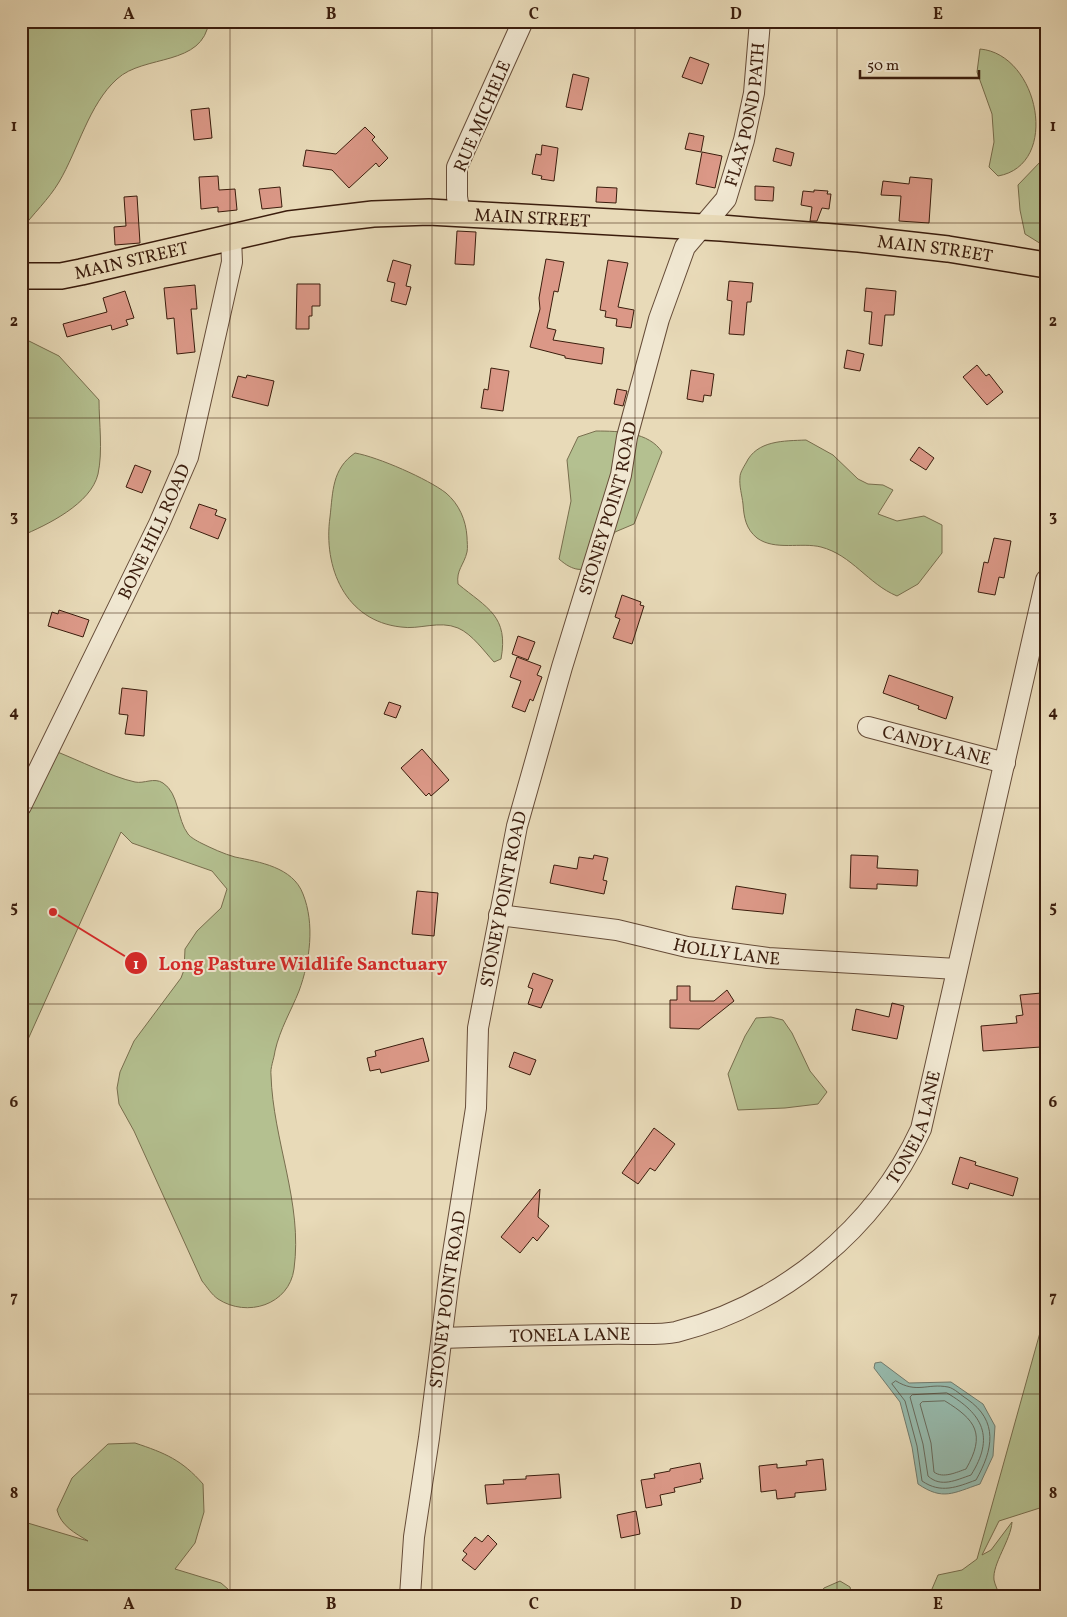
<svg xmlns="http://www.w3.org/2000/svg" width="1067" height="1617" font-family="Vollkorn,serif">
  <rect width="100%" height="100%" fill="#e8dab8"/>
  <filter id="stains"><feTurbulence type="fractalNoise" baseFrequency=".004" numOctaves="4"/><feColorMatrix values="0 0 0 0 .2 0 0 0 0 .09 0 0 0 0 .02 0 0 0 .5 -.17"/></filter>
  <radialGradient id="worn" r=".72"><stop offset=".6" stop-color="#630" stop-opacity="0"/><stop offset="1" stop-color="#630" stop-opacity=".3"/></radialGradient>
  <path fill="#b4c090" stroke="#786e4e" d="M21,21H209C203,67 144,54 117,79C89,104 78,150 59,182C49,199 33,214 21,230Z
    M980,49C1039,54 1061,165 998,176L989,167L994,142L992,114L977,72Z
    M1046,159V247L1025,234L1020,210L1018,185L1042,160Z
    M21,337L59,356L99,400C99,423 103,451 98,474C91,504 47,525 21,536Z
    M596,431C619,431 649,432 662,452L634,524L615,532C601,557 588,585 559,559L571,501L567,460L578,437Z
    M806,440L833,455L858,479L868,484L883,485L893,490L878,514L897,521L924,516L942,525V553L918,584L897,596C868,584 852,555 821,547C801,542 775,551 757,538C746,529 744,518 743,504C742,495 739,486 740,477C740,473 743,468 746,463C757,440 784,441 806,440Z
    M355,453C378,457 428,479 446,493C459,504 466,520 467,537C467,541 468,548 467,552C464,565 456,570 458,584C487,608 509,616 501,659L494,662C484,651 472,634 458,628C439,620 419,630 401,627C345,621 323,567 330,517C333,491 332,469 355,453Z
    M55,751C78,760 112,777 135,782C144,784 154,777 163,783C179,793 177,820 188,834C190,837 197,841 201,843C211,848 224,854 235,857C259,862 293,867 303,894C315,924 310,961 299,991C291,1011 280,1029 275,1051C274,1059 270,1068 271,1075C273,1141 303,1203 294,1269C289,1305 247,1318 218,1299C212,1295 207,1287 202,1281L134,1131L119,1104L117,1088L120,1072L134,1041L181,978L184,970L185,949L197,931L221,908L227,889L212,871L132,843L121,832L21,1055V821Z
    M771,1017L783,1020L792,1033L810,1071L827,1092L818,1104L785,1108L738,1110L728,1074L745,1036L756,1018Z
    M1046,1311V1506L999,1521L982,1555L991,1550L1012,1522C1011,1540 992,1564 994,1580C995,1585 998,1591 1000,1596H929L938,1575L962,1570L977,1559Z
    M135,1443C165,1453 182,1460 203,1484L204,1512L195,1543L175,1569L221,1583L236,1596H21V1521L88,1541C75,1533 61,1526 57,1510L72,1478L108,1444Z
    M840,1581L850,1587L852,1596H818L824,1588Z"/>
  <path fill="#97bbae" stroke="#727c6e" d="M881,1362L909,1383L951,1382L983,1404L995,1426L993,1456L980,1484C953,1493 943,1501 918,1484L912,1447L900,1402L874,1368L875,1363Z"/>
  <g fill="none" stroke-linecap="round" stroke-linejoin="round">
    <path stroke="#696c5e" stroke-width="1" d="M896,1381C917,1394 927,1383 948,1387C954,1388 962,1396 967,1399C999,1421 993,1450 976,1480C957,1487 941,1494 922,1481L917,1446L905,1401L892,1384Z
      M947,1393C983,1414 995,1437 971,1475C956,1480 941,1488 928,1476L923,1444L910,1397L912,1395Z
      M945,1401C976,1420 986,1434 966,1469C957,1472 943,1479 934,1472L931,1443L920,1404L922,1402Z"/>
  </g>
  <path fill="#db9887" stroke="#3b1d0d" d="M690,57L709,64L702,84L682,77Z
    M573,74L589,78L582,110L566,107Z
    M209,108L212,138L194,140L191,110Z
    M365,127L375,137L372,140L388,158L379,167L376,163L349,188L332,170L303,166L306,150L336,154Z
    M689,133L704,136L701,152L685,149Z
    M542,145L558,148L554,181L541,179L542,176L532,174L536,154L541,155Z
    M776,148L794,153L791,166L773,161Z
    M702,152L722,156L715,188L696,184Z
    M218,176L219,190L235,189L237,210L218,212V207L201,209L199,177Z
    M910,177L932,179L929,223L899,221L901,196L881,195L883,181L909,184Z
    M755,186L774,187L773,201L755,200Z
    M280,187L282,207L262,209L259,189Z
    M597,187L617,188L616,203L596,202Z
    M814,190L828,191L827,194H831L829,209L822,208L817,221H810L812,207L801,205L803,191L814,192Z
    M137,196L140,243L115,245L114,227L126,226L124,197Z
    M457,231L476,232L474,265L455,264Z
    M546,259L564,262L558,292L554,291L547,328L556,330L553,340L604,348L602,364L565,358V356L530,347L540,309L539,298Z
    M393,260L411,265L406,286L411,287L406,305L391,301L395,283L387,281Z
    M608,260L628,263L618,307L634,310L631,328L616,326L617,319L605,317L606,311L600,310Z
    M729,281L753,283L751,302H747L744,335L729,334L732,301L727,300Z
    M297,284H320V306H312V316H309V329H296Z
    M195,285L197,309H191L195,352L177,354L174,318L167,319L164,288Z
    M866,288L896,291L894,315H885L882,346L869,344L872,312L864,311Z
    M125,291L134,318L126,320L128,325L112,330L111,325L67,337L63,324L107,312L103,298Z
    M847,350L864,354L860,371L844,368Z
    M977,365L986,376L989,374L1003,392L987,405L963,377Z
    M491,368L509,371L503,411L481,408L484,389L488,390Z
    M691,370L714,374L711,396L704,395L703,402L687,399Z
    M247,375L274,381L268,406L232,397L238,376L246,378Z
    M617,389L627,391L623,406L614,404Z
    M919,447L934,458L926,470L910,460Z
    M135,465L151,471L142,493L126,487Z
    M199,504L217,510L215,515L226,519L218,539L190,528Z
    M994,538L1011,541L1004,578L999,577L995,595L978,592L984,562L988,563Z
    M622,595L641,602L640,605L644,606L632,644L613,638L620,619L615,617Z
    M59,610L89,620L83,637L48,626L52,612L58,614Z
    M518,636L535,642L528,660L512,654Z
    M517,657L541,666L537,675L542,677L533,701L530,699L525,712L512,707L521,681L510,677Z
    M889,675L953,697L946,719L918,709L919,706L883,693Z
    M122,688L147,691L144,736L125,734L128,715L119,714Z
    M389,702L401,706L396,718L384,714Z
    M422,749L449,780L431,796L429,793L426,796L401,768Z
    M594,855L608,858L603,880L607,881L604,894L550,883L554,865L577,869L579,857L593,859Z
    M851,855L878,856L877,868L918,870L917,886L877,884V889L850,888Z
    M736,886L786,894L783,914L732,909Z
    M417,891L438,893L434,936L412,934Z
    M533,973L553,980L541,1008L528,1004L533,989L528,987Z
    M677,986H690V1001H714L727,990L734,1001L699,1029L670,1028V1000H677Z
    M1041,993L1044,1030L1040,1031L1041,1047L983,1051L981,1026L1017,1023L1016,1016L1023,1015L1020,995Z
    M892,1003L904,1006L897,1039L852,1030L856,1009L889,1017Z
    M423,1038L429,1061L381,1073L380,1069L370,1071L367,1058L376,1056L375,1051Z
    M514,1052L536,1060L530,1075L509,1067Z
    M654,1128L675,1144L655,1171L650,1168L638,1184L622,1173Z
    M960,1157L976,1162L975,1165L1018,1178L1013,1196L970,1183L968,1189L952,1184Z
    M540,1189L538,1217L549,1226L537,1241L533,1237L520,1253L501,1237Z
    M823,1459L826,1490L795,1493V1497L777,1499L776,1490L761,1492L759,1466L777,1464V1468L807,1465L806,1461Z
    M700,1463L703,1479H700L701,1482L674,1488L675,1492L660,1495L662,1505L646,1508L641,1480L655,1478L654,1474L670,1471V1469Z
    M559,1474L561,1498L487,1504L485,1485L504,1484L503,1480L526,1479V1476Z
    M636,1511L640,1534L621,1538L617,1515Z
    M488,1535L497,1544L475,1570L462,1560L467,1554L463,1551L475,1537L482,1542Z"/>
  <g fill="none" stroke-linecap="round" stroke-linejoin="round">
    <g stroke="#664c38" stroke-width="22">
      <g id="minor">
        <path d="M460,214L457,197V167L523,21"/>
        <path id="s1" d="M868,727L1005,763"/>
        <path id="s2" d="M21,806L159,524L188,457L232,262L231,238"/>
        <path id="s3" d="M499,915L617,930L687,947L768,958L957,969"/>
        <path id="s4" d="M442,1338C497,1336 552,1335 608,1334C628,1333 657,1336 676,1332C782,1305 875,1229 921,1129L1046,580"/>
        <path id="s5" d="M410,1596L414,1537L429,1438L449,1278L476,1108L478,1028L517,826L562,667L621,475L627,437L659,319L685,247L726,199L744,140L754,93L760,21"/>
      </g>
    </g>
    <g stroke="#3b1d0d" stroke-width="28">
      <g id="major">
        <path id="s6" d="M21,276H61L81,272L289,224L373,214L429,212L721,228L859,239L948,249L1046,265"/>
      </g>
    </g>
    <use href="#minor" stroke="#f0e7d1" stroke-width="20"/>
    <use href="#major" stroke="#e8dab8" stroke-width="25"/>
  </g>
  <path fill="none" stroke="#3b1d0d" stroke-width="1" stroke-opacity="0.55" d="M230,21V1596M432,21V1596M635,21V1596M837,21V1596M21,223H1046M21,418H1046M21,613H1046M21,808H1046M21,1004H1046M21,1199H1046M21,1394H1046"/>
  <g text-anchor="middle" stroke-width="4" stroke-linejoin="round" paint-order="stroke">
    <g font-size="18" fill="#3b1d0d" stroke="#f0e7d1">
      <text dy="6" stroke="none"><textPath href="#s5" startOffset="1532">FLAX POND PATH</textPath></text>
      <text transform="translate(482 116) rotate(-67)" y="6">RUE MICHELE</text>
      <text dy="6" stroke="none"><textPath href="#s6" startOffset="518">MAIN STREET</textPath></text>
      <text dy="6" stroke="none"><textPath href="#s6" startOffset="922">MAIN STREET</textPath></text>
      <text dy="6" stroke="none"><textPath href="#s6" startOffset="112">MAIN STREET</textPath></text>
      <text dy="6" stroke="none"><textPath href="#s5" startOffset="1109">STONEY POINT ROAD</textPath></text>
      <text dy="6" stroke="none"><textPath href="#s2" startOffset="305">BONE HILL ROAD</textPath></text>
      <text dy="6" stroke="none"><textPath href="#s1" startOffset="71">CANDY LANE</textPath></text>
      <text dy="6" stroke="none"><textPath href="#s5" startOffset="704">STONEY POINT ROAD</textPath></text>
      <text dy="6" stroke="none"><textPath href="#s3" startOffset="231">HOLLY LANE</textPath></text>
      <text dy="6" stroke="none"><textPath href="#s4" startOffset="562">TONELA LANE</textPath></text>
      <text dy="6" stroke="none"><textPath href="#s5" startOffset="299">STONEY POINT ROAD</textPath></text>
      <text dy="6" stroke="none"><textPath href="#s4" startOffset="128">TONELA LANE</textPath></text>
    </g>
  </g>
  <path fill="none" stroke="#d62828" stroke-width="2" d="M53 912L136 963"/>
  <g fill="#d62828" stroke="#f0e7d1" stroke-width="2">
    <circle cx="53" cy="912" r="5"/>
    <circle cx="136" cy="963" r="12"/>
  </g>
  <g font-size="15" text-anchor="middle" font-weight="bold" fill="#fff">
    <text x="136" y="969">1</text>
  </g>
  <g font-size="19" text-anchor="middle" font-weight="bold" fill="#d62828" stroke="#f0e7d1" stroke-width="4" stroke-linejoin="round" paint-order="stroke">
    <text x="303" y="970">Long Pasture Wildlife Sanctuary</text>
  </g>
  <rect width="1067" height="1617" fill="none" stroke="#e8dab8" stroke-width="55"/>
  <path d="M860 70v8h119v-8" fill="none" stroke="#3b1d0d" stroke-width="2.5"/>
  <text x="867" y="70" font-size="15" fill="#3b1d0d" stroke="#f0e7d1" stroke-width="4" paint-order="stroke">50 m</text>
  <rect x="28" y="28" width="1012" height="1562" fill="none" stroke="#3b1d0d" stroke-width="2"/>
  <g font-size="16" text-anchor="middle" font-weight="bold" fill="#3b1d0d">
    <text x="129" y="19">A</text>
    <text x="331" y="19">B</text>
    <text x="534" y="19">C</text>
    <text x="736" y="19">D</text>
    <text x="938" y="19">E</text>
    <text x="14" y="131">1</text>
    <text x="1053" y="131">1</text>
    <text x="14" y="326">2</text>
    <text x="1053" y="326">2</text>
    <text x="14" y="521">3</text>
    <text x="1053" y="521">3</text>
    <text x="14" y="717">4</text>
    <text x="1053" y="717">4</text>
    <text x="14" y="912">5</text>
    <text x="1053" y="912">5</text>
    <text x="14" y="1107">6</text>
    <text x="1053" y="1107">6</text>
    <text x="14" y="1302">7</text>
    <text x="1053" y="1302">7</text>
    <text x="14" y="1498">8</text>
    <text x="1053" y="1498">8</text>
    <text x="129" y="1609">A</text>
    <text x="331" y="1609">B</text>
    <text x="534" y="1609">C</text>
    <text x="736" y="1609">D</text>
    <text x="938" y="1609">E</text>
  </g>
  <rect width="100%" height="100%" filter="url(#stains)"/>
  <rect width="100%" height="100%" fill="url(#worn)"/>
</svg>
